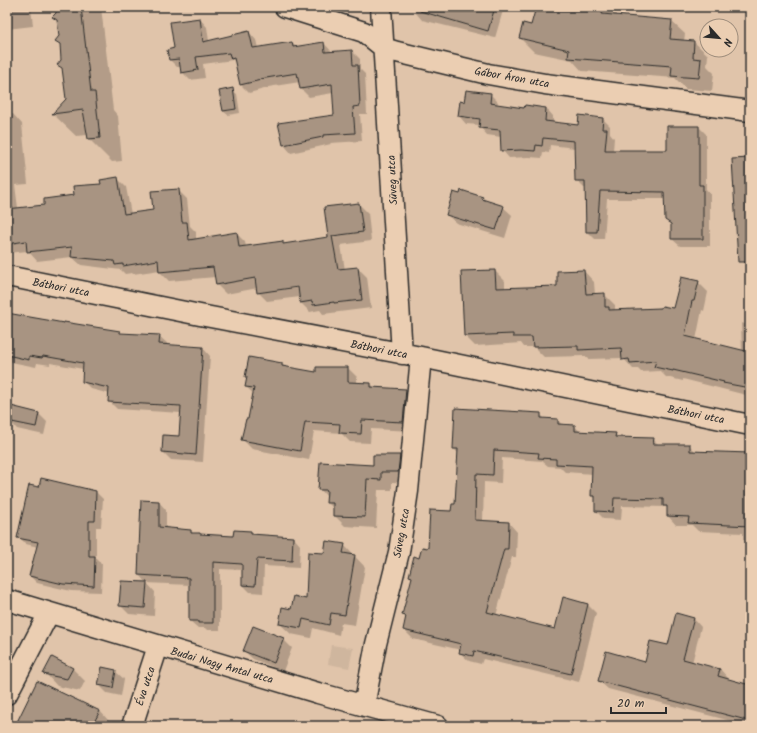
<svg xmlns="http://www.w3.org/2000/svg" width="757" height="733" font-family="Kalam,sans-serif">
  <rect width="100%" height="100%" fill="#e0c4aa"/>
  <filter id="ink" filterUnits="userSpaceOnUse"><feTurbulence type="fractalNoise" baseFrequency=".025" numOctaves="2"/><feDisplacementMap in="SourceGraphic" scale="8" xChannelSelector="R" yChannelSelector="G"/><feConvolveMatrix kernelMatrix="1 2 1 2 8 2 1 2 1" color-interpolation-filters="sRGB"/></filter>
  <g filter="url(#ink)">
    <path fill="#cfb69e" d="M331,645L353,648L349,668L328,664Z"/>
    <path fill="#0003" d="M7,7H31L33,26L7,29Z
      M63,7H101L113,110L118,116L122,161L112,162L89,139L88,135L76,136L53,114L67,99L61,45L56,41L60,37L58,21L54,17Z
      M416,7H504L495,38L422,20L415,12Z
      M537,7H615L617,10V16L671,21L685,34L684,41L694,42L708,55L707,66L714,73L712,91L686,89L675,78L582,71L572,60L534,52L520,38L532,26Z
      M200,19L207,27L209,41L249,32L256,40L258,48L292,43L296,47L324,43L332,52L352,51L360,59V69L365,74L367,114H360L362,141L330,143L331,144L291,153L284,145L279,124L335,115L333,93L309,97L301,89L300,82L268,87V88L249,93L241,85L236,62L233,60L203,64L205,78L190,80L182,72L181,67H177L170,60L175,49Z
      M746,64H750V86L745,81Z
      M232,90L237,94L240,113L228,115L223,111Z
      M490,94L498,102L497,105L525,109L546,108L553,116V123L578,126L603,119L610,126V133L614,138L613,151H668L699,127L706,134V189L710,194V246H680L672,239V226L666,219L665,199H607L604,239H595L587,231L586,188H584L576,180L575,148L550,145L549,153L543,152L542,158L529,157L509,158L502,150L501,137L487,135L480,127V125L466,124L459,116L461,102L465,103Z
      M13,114L22,124L28,184L15,185L18,208L45,206L75,196L117,178L126,187L131,214L154,211L178,190L187,199L190,226L196,232V240L236,233L245,242L246,247L282,242L285,245L329,238L359,204L368,213L371,241L341,245L345,270L358,268L367,277L371,308L323,314L320,310L310,312L301,303L300,297L267,301L258,292V288L226,294L217,285L216,277L169,281L160,272V270L133,274L132,273L125,274L121,270L81,265L72,257L37,261L28,251L7,253V115Z
      M462,191L483,198L486,202L503,207L512,215L505,238L456,223L447,215Z
      M495,271L505,281V289L558,287L584,271L594,282L595,295L604,294L615,305V311L674,309L698,282L708,292L704,311L702,310L696,340L742,351L741,323L750,325V396L683,379V381L666,377L660,371L641,372L638,369H633L623,358L589,359L585,356L544,357L534,347H524L521,343L475,346L465,336Z
      M7,314L65,325L120,332L122,334L159,336L167,343V346L203,348L210,356L203,462L171,460L163,452L180,437L181,413L117,409L109,401L110,394L91,389L83,381V369L50,363V365L37,363L36,367L11,362L7,358Z
      M282,364L285,367L317,373L348,368L357,377V383L371,384L375,388L406,390L416,399L413,431L371,429L370,443L350,442L341,433L314,431L309,460L252,449L243,440L249,421L254,394L246,387L248,378L246,377Z
      M39,414L47,422L44,435L17,429L9,420Z
      M540,414L546,420H558L563,426H575L581,433L615,434L619,438L653,439L659,445H689L697,453L750,460V546L743,539V533L698,531L692,525H676L668,516V509L666,507L622,506L621,520L604,519L596,511V499L592,495L593,474L565,472L560,467L548,466L542,461L502,458L501,483L484,482L483,522L509,523L517,532L516,557H512L496,616L556,630L588,605L596,613L579,682L483,659L481,664L469,661L460,653L461,650L413,639L404,630L407,619L403,615L413,578L410,576L456,505L459,454L454,449Z
      M399,456L410,467L409,483L392,482V490H378L376,528L345,526L334,515V509L327,502V497L320,489Z
      M96,492L103,499L101,527H96V558L102,564L101,592L71,591L37,583L30,576L38,547L26,544L19,537Z
      M142,501L159,502L166,510V529L191,531L194,534L234,537L235,531L251,532L254,535L293,537L300,545L299,568L264,566L263,593L250,592L243,585V570L220,569V630H207L205,628H198L190,621V585L146,583L139,575Z
      M344,545L365,567L355,625L341,623L339,635L313,628L311,638L291,634L280,624L292,610L307,600L325,554Z
      M147,583L155,592L154,616L129,614L120,605Z
      M693,618L701,627L692,663L720,669L728,678V680L750,686V726L608,689L599,681L645,663L668,647Z
      M283,639L292,648L283,671L253,659L244,651Z
      M72,668L85,681L80,691L57,686L45,673Z
      M115,671L124,679L121,696L107,693L99,685Z
      M100,711L108,720L105,726H16Z"/>
    <path fill="#a89482" stroke="#2b2b2b" d="M65,7H81L91,92H95L100,138L88,139L83,110L52,114L66,99L62,68L57,65L61,60L60,44L55,41L59,36L57,20L52,17L56,13V8Z
      M421,7H495L488,31L420,11Z
      M536,7H603L602,14L672,20L670,39L694,41L693,58L701,59L699,78L671,76L672,66L568,58L569,50L519,38L523,23L531,25Z
      M200,18L203,42L249,31L253,48L292,42L293,47L324,42L325,52L352,50L353,65H358L360,106L353,107L355,133L323,135V137L283,145L278,123L334,115L332,84L300,89L297,73L260,79L261,80L240,85L234,58L231,59L229,53L196,57L198,70L181,73L179,59L169,60L167,50L174,48L170,22Z
      M233,88L236,109L223,111L219,91Z
      M466,90L491,93L490,103L524,108L525,105L546,108L545,121L578,125L579,115L603,118L602,129H607L605,150H667V126H699V185H703V239H671V224L665,220L664,192L600,191L597,232H586L585,181H575L574,141L543,138L542,146L536,145L535,151L521,150L501,151L500,130L479,128L480,119L458,116L460,101L464,102Z
      M750,158V262H738L732,159Z
      M118,177L124,214L153,210L151,191L179,189L182,222H187L189,240L237,232L239,247L283,241V244L328,237L324,207L359,203L363,232L332,236L338,269L358,267L362,300L334,303V302L313,305L312,301L300,303L298,287L257,293L255,278L216,285L213,267L159,272L158,260L123,266V264L115,265L114,261L71,257L72,247L27,252L26,241L7,244V209L44,205V199L74,195L73,186L101,184L100,180Z
      M461,190L483,197L482,199L504,206L496,230L446,215L453,192L460,194Z
      M495,270L496,288L557,286V271L584,270L586,294L605,293V307H609V310L661,308L662,306L673,308L681,277L699,281L694,301H692L685,336L750,352V388L723,383L724,382L673,370V371L654,367L656,361L630,363L629,359L622,360L621,348L578,350V346L533,347L532,337H513V334L464,336L461,271Z
      M7,313L64,323V322L120,331V333L160,335L159,344L203,347L196,455L162,452L163,435L179,436L181,406L108,402L109,388L82,382L83,363L43,356L42,358L29,356V360L7,355Z
      M249,357L282,363V366L316,372V367H348V382L371,383V387L406,389L403,422L362,420L361,434L339,433L340,424L305,422L300,451L241,440L246,419H248L254,388L245,387L247,377H245Z
      M7,405L39,413L36,427L7,421Z
      M455,408L541,413V418L558,419V424L575,425V431L616,433L615,437L654,438L653,444H690V451L750,453V526L688,523L689,517L667,516V506H663V499L614,498L613,512L595,511V496H591L592,466L556,464V459L538,458L539,453L494,450L493,475L476,474L475,520L509,522L508,549H504L487,612L555,629L563,597L588,604L571,674L474,651L473,656L459,653L461,644L403,630L406,616L402,615L412,577L409,576L414,556L419,558L422,547L428,548L430,510L451,511L452,504H455L458,449H453Z
      M373,455H400L398,472H381V480L367,479L365,517L333,516V503H326L327,490H318L320,462L373,465Z
      M41,478L96,491L95,521H89V556H95L94,586L63,584L29,576L38,542L17,538L29,485L39,487Z
      M141,500L159,501V527L191,530V533H200V534L233,536L234,530L251,531V534L293,537L292,561L257,559L255,586L242,585V564L213,562V623H198V621H189V578L138,575Z
      M326,541L345,544L343,553L355,555L345,615L331,613L329,625L303,619L301,628L279,624L282,607L291,609L294,596L306,599L308,552L324,553Z
      M121,581L147,582L145,608L119,606Z
      M676,613L694,618L683,659L720,669L718,676L750,685V721L598,681L606,651L645,662L650,641L668,645Z
      M253,626L284,638L274,663L243,651Z
      M52,657L73,668L67,679L43,674Z
      M102,667L116,670L113,688L98,685Z
      M37,681L100,711L92,726H15Z"/>
    <g fill="none" stroke-linecap="round" stroke-linejoin="round">
      <g stroke="#2b2b2b" stroke-width="23">
        <path id="minor" d="M285,7L364,32L384,48L397,52L488,74L545,84L750,111
          M381,7L402,354
          M7,276L200,315L421,357L750,425
          M7,600L318,693L438,726
          M7,694L49,613
          M364,706L376,644L399,552L408,491L421,357
          M132,726L158,646"/>
      </g>
      <use href="#minor" stroke="#ebceb2" stroke-width="20"/>
    </g>
  </g>
  <g text-anchor="middle" stroke-width="3" stroke-linejoin="round" paint-order="stroke">
    <g font-size="11" fill="#2b2b2b" stroke="#ebceb2">
      <text transform="translate(512 77) rotate(10)" y="4">Gábor Áron utca</text>
      <text transform="translate(392 180) rotate(-93)" y="4">Süveg utca</text>
      <text transform="translate(61 287) rotate(11)" y="4">Báthori utca</text>
      <text transform="translate(379 349) rotate(11)" y="4">Báthori utca</text>
      <text transform="translate(696 414) rotate(11)" y="4">Báthori utca</text>
      <text transform="translate(401 533) rotate(-80)" y="4">Süveg utca</text>
      <text transform="translate(222 665) rotate(16)" y="4">Budai Nagy Antal utca</text>
      <text transform="translate(145 686) rotate(-72)" y="4">Éva utca</text>
    </g>
  </g>
  <rect width="757" height="733" fill="none" stroke="#ebceb2" stroke-width="24"/>
  <rect x="12" y="12" width="733" height="709" fill="none" stroke="#2b2b2b" stroke-width="1.5" filter="url(#ink)"/>
  <g transform="translate(719 38) rotate(117)"><circle r="19" fill="#ebceb2" stroke="#9e8d7c"/>
  <path d="M0-3L7 15L0 10L-7 15Z" fill="#2b2b2b"/>
  <text y="-6" font-size="11" font-weight="bold" text-anchor="middle" fill="#2b2b2b">N</text>
  </g>
  <path d="M611 707v6h55v-6" fill="none" stroke="#2b2b2b" stroke-width="2"/>
  <text x="617" y="707" font-size="12" fill="#2b2b2b" stroke="#ebceb2" stroke-width="3" paint-order="stroke">20 m</text>
</svg>
